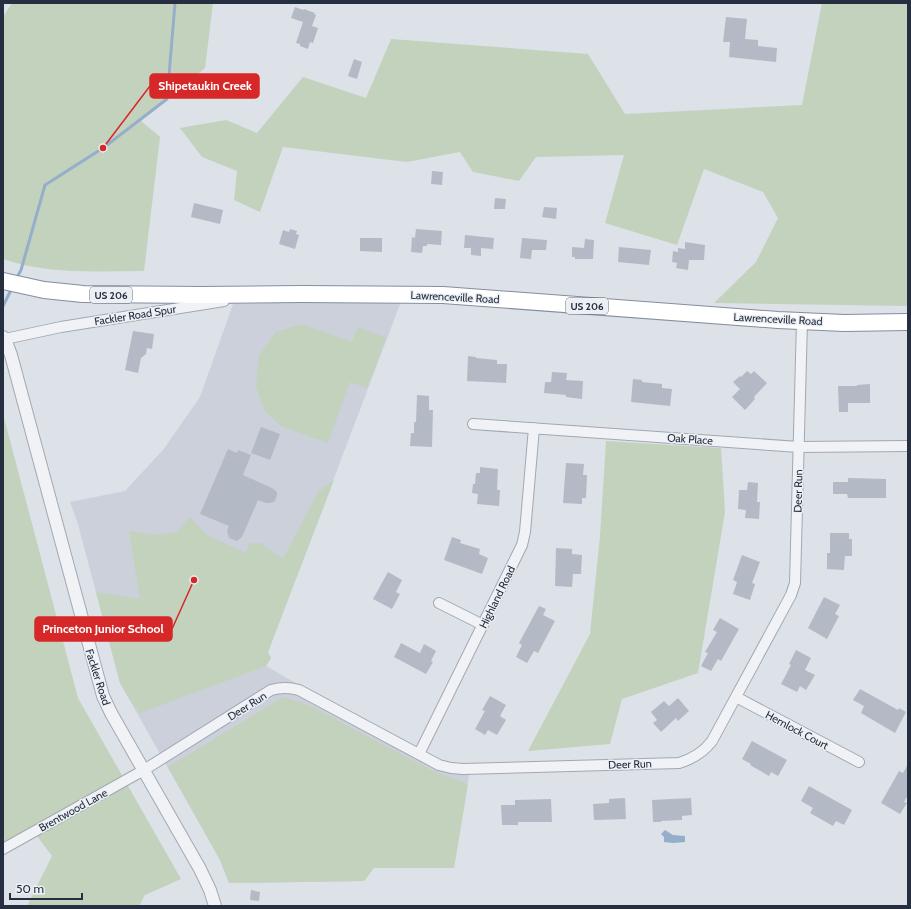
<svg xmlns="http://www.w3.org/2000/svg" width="911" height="909" font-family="Cabin,sans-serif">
  <rect width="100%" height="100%" fill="#dde1e8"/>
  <path fill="#cbd0da" d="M402,299L268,652L271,658L266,666L419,754L470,769L454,868H374L364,881L229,883L220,860L120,683L78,524L70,502L125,491L163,450L200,397L233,304Z"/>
  <path fill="#c3d2bd" d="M12,3H213L205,68L141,121L160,137L144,271C97,271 48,275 3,259V17Z
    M822,3H908V306L714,303L756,262L778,218L763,192L704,169L677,245L605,223L624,155L536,157L519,181L473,172L460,152L407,162L283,147L260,212L234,200L237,171L202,157L180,128L226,120L257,133L303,77L366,98L391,39L588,54L625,114L802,105Z
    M302,324L352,342L358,327L386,338L367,388L350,382L328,443L281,426L264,410L256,386L259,355L276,332Z
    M3,414L78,698L181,879L145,895L139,906H27L52,856L37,836L3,845Z
    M606,441L721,448L725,512L698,673L622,699L610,744L528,751L590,634L600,536Z
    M334,480L268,652L271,658L266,666L140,713L131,702L120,683L96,592L140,599L129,531L157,535L177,532L190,517L207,535L246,553L250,543H260L283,559L318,492Z
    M283,697L309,705L431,770L468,784L454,868H374L364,881L229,883L220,860L168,767Z"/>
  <path fill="#95afcb" d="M665,830L673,835L685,836V842L673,843L664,842V837L661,834Z"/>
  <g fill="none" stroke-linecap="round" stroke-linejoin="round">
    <path stroke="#95afcb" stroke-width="3" d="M16,279L21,270L45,185L103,148L167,99L175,3
      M3,306L12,288"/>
  </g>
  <path fill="#b4bac5" d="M295,7L303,10L304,9L315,13L314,14L316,15L312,26L318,28L313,43L310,42L308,49L300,46V44L296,43L303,22L291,18Z
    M726,17L747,19L745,39L758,40V46L777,48L776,62L729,57L730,42H723Z
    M354,59L362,62L357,79L348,76Z
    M432,171L443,172L442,185L431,184Z
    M495,198L506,199L505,209H494Z
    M194,203L223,210L220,224L191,217Z
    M544,207L557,208L556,219L542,217Z
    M290,229L297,231L296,234L299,235L295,249L279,244L283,230L289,232Z
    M416,229L442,231L441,245L427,244V246H423L422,253L411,252L412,237L415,238Z
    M465,235L494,238L493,249L481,248V256L471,255V248H464Z
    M360,238H382V252L360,251Z
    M522,238L547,240L546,250H532L531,259L520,258Z
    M585,239L594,240L593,259H575V257H572V247L584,248Z
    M685,242L705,245L704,260H689L688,270L676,268L677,263L672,262L673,251L678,252V248L685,249Z
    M619,247L651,250L649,265L618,262Z
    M133,331L154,334L152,349L147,348L146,354L141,358L138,373L125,370Z
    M468,356L476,357V358L497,360V364H507L506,383L467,381Z
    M747,371L751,374L754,371L767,383L754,397L755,399L745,410L732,397L740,389L733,382L740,376L741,377Z
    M552,372L567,373L566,380L583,381L582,399L566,397V395L544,393L545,382H551Z
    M633,379L642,380V382L662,384V388L672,389L670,406L631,402Z
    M870,384V403H848V412H839L838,386H857V385Z
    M417,395L429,396V410H433L432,447L410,446L411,433H414V422H416Z
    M261,427L280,434L270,460L251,453Z
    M228,449L237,453L238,450L251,455L243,475L272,488L277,492V495L275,501L271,503H266L258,500L242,537L237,541L229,538L227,531L229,526L200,514Z
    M566,463L584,464L583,475H587L586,498H582V504L563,503Z
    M480,467L498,469L497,490H500L499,506L477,504L478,494L472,493L473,484H475L476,473H480Z
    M848,478L886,479V498H848L847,494H833V482H848Z
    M748,482L758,483L757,502H760L759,519L745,518L746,510L738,509L739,490H747Z
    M830,533H849V539H852V556H845L844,570L827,569V553H830Z
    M452,537L461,540L460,543L480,549L479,554L488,558L482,574L444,560Z
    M556,548L572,549V554L582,555L581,574H573L572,587L555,586Z
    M742,555L760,562L752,583L755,584L750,600L733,594L737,582L733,580Z
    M388,572L402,580L396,592L400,594L392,609L373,599Z
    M824,597L840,605L835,614L839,616L827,639L808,628Z
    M539,606L546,609L543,615L555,621L538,653L534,651L527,663L516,657L522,645L519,643Z
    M720,618L739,629L721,661L718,659L711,671L701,666L708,653L705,652L717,632L713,630Z
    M401,643L420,653L424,644L436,651L431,661L433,662L426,674L394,657Z
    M796,650L811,658L805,670L815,675L806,690L800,686L797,692L781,684L791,665L789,664Z
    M860,689L898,710L899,708L906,712L895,733L861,713L864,706L853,700Z
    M490,696L506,705L500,716L506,720L497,735L488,730L485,735L475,729L485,711L482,710Z
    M678,698L689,711L678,721L676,718L661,732L653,723L657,720L651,712L664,701L669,706Z
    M752,741L787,760L778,776L771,772L769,776L750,765L751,764L742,759Z
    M908,764V795L904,802L907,803L900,814L881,803L899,771L903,773Z
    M809,786L852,810L844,825L836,821L833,826L810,813L813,808L801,801Z
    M625,798L626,819L594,820L593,804L609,803V799Z
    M691,798L692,815L682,816V820L661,821V822H653L652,800Z
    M551,799L552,822H518V825H502L501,805H515V800Z
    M251,890L260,892L259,901L250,900Z"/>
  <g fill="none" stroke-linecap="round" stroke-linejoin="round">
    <g stroke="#a2a8b2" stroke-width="12">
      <path id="minor" d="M5,339L61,327L224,301
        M473,424L799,447L908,446
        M439,603L483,625
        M736,697L859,762
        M419,754L522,545L525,532L534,428
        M3,849L144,770L271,690C281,687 289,687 299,690L439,765L451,768L463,769L679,763C692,759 703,753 712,741L791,595L795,583L802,321"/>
    </g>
    <g stroke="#a2a8b2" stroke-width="14">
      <path id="tertiary" d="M3,337L5,339L11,355L103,696L111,713L200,869L210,890L215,906"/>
    </g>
    <g stroke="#838e9f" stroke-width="18">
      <path id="trunk" d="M3,281L44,290L83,294L201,295L301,294L443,295L778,320L844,323L908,322"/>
    </g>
    <use href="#minor" stroke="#f0f2f6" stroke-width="10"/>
    <use href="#tertiary" stroke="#f0f2f6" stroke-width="12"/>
    <use href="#trunk" stroke="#fff" stroke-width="16"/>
  </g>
  <g text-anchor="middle" stroke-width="3" stroke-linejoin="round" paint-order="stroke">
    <g fill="#ecf0f5" stroke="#616976" stroke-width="1">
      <rect x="90" y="287" width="42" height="16" rx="3"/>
      <rect x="566" y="298" width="42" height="16" rx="3"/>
    </g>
    <g font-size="10" font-weight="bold" fill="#252f3f">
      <text x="111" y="299">US 206</text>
      <text x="587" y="310">US 206</text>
    </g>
    <g font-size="11" fill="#252f3f" stroke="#ecf0f5">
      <text transform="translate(455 297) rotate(3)" y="4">Lawrenceville Road</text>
      <text transform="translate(135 315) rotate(-9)" y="4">Fackler Road Spur</text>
      <text transform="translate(778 319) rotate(3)" y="4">Lawrenceville Road</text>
      <text transform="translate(690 439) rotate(4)" y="4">Oak Place</text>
      <text transform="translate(798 491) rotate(-89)" y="4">Deer Run</text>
      <text transform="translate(497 597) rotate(-64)" y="4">Highland Road</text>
      <text transform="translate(98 677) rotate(72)" y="4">Fackler Road</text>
      <text transform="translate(247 706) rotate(-32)" y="4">Deer Run</text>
      <text transform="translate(797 730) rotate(28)" y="4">Hemlock Court</text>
      <text transform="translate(630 764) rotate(-2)" y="4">Deer Run</text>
      <text transform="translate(73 810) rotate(-29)" y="4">Brentwood Lane</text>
    </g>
  </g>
  <path fill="none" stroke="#d62828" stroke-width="1.5" d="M103 148L150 86M194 580L172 629"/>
  <g fill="#d62828" stroke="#ecf0f5" stroke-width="1.5">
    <circle cx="103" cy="148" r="4"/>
    <circle cx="194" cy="580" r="4"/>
  </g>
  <g fill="#d62828" stroke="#d62828" stroke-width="1.5">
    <rect x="150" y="74" width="109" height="24" rx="4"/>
    <rect x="35" y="617" width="137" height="24" rx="4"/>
  </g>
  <g font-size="12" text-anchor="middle" font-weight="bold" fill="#fff">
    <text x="205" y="90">Shipetaukin Creek</text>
    <text x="103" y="633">Princeton Junior School</text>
  </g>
  <rect width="911" height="909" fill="none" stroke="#252f3f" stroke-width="8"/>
  <path d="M10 893v6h72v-6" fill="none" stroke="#252f3f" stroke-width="2"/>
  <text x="16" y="893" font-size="12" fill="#252f3f" stroke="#ecf0f5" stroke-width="3" paint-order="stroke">50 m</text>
</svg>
